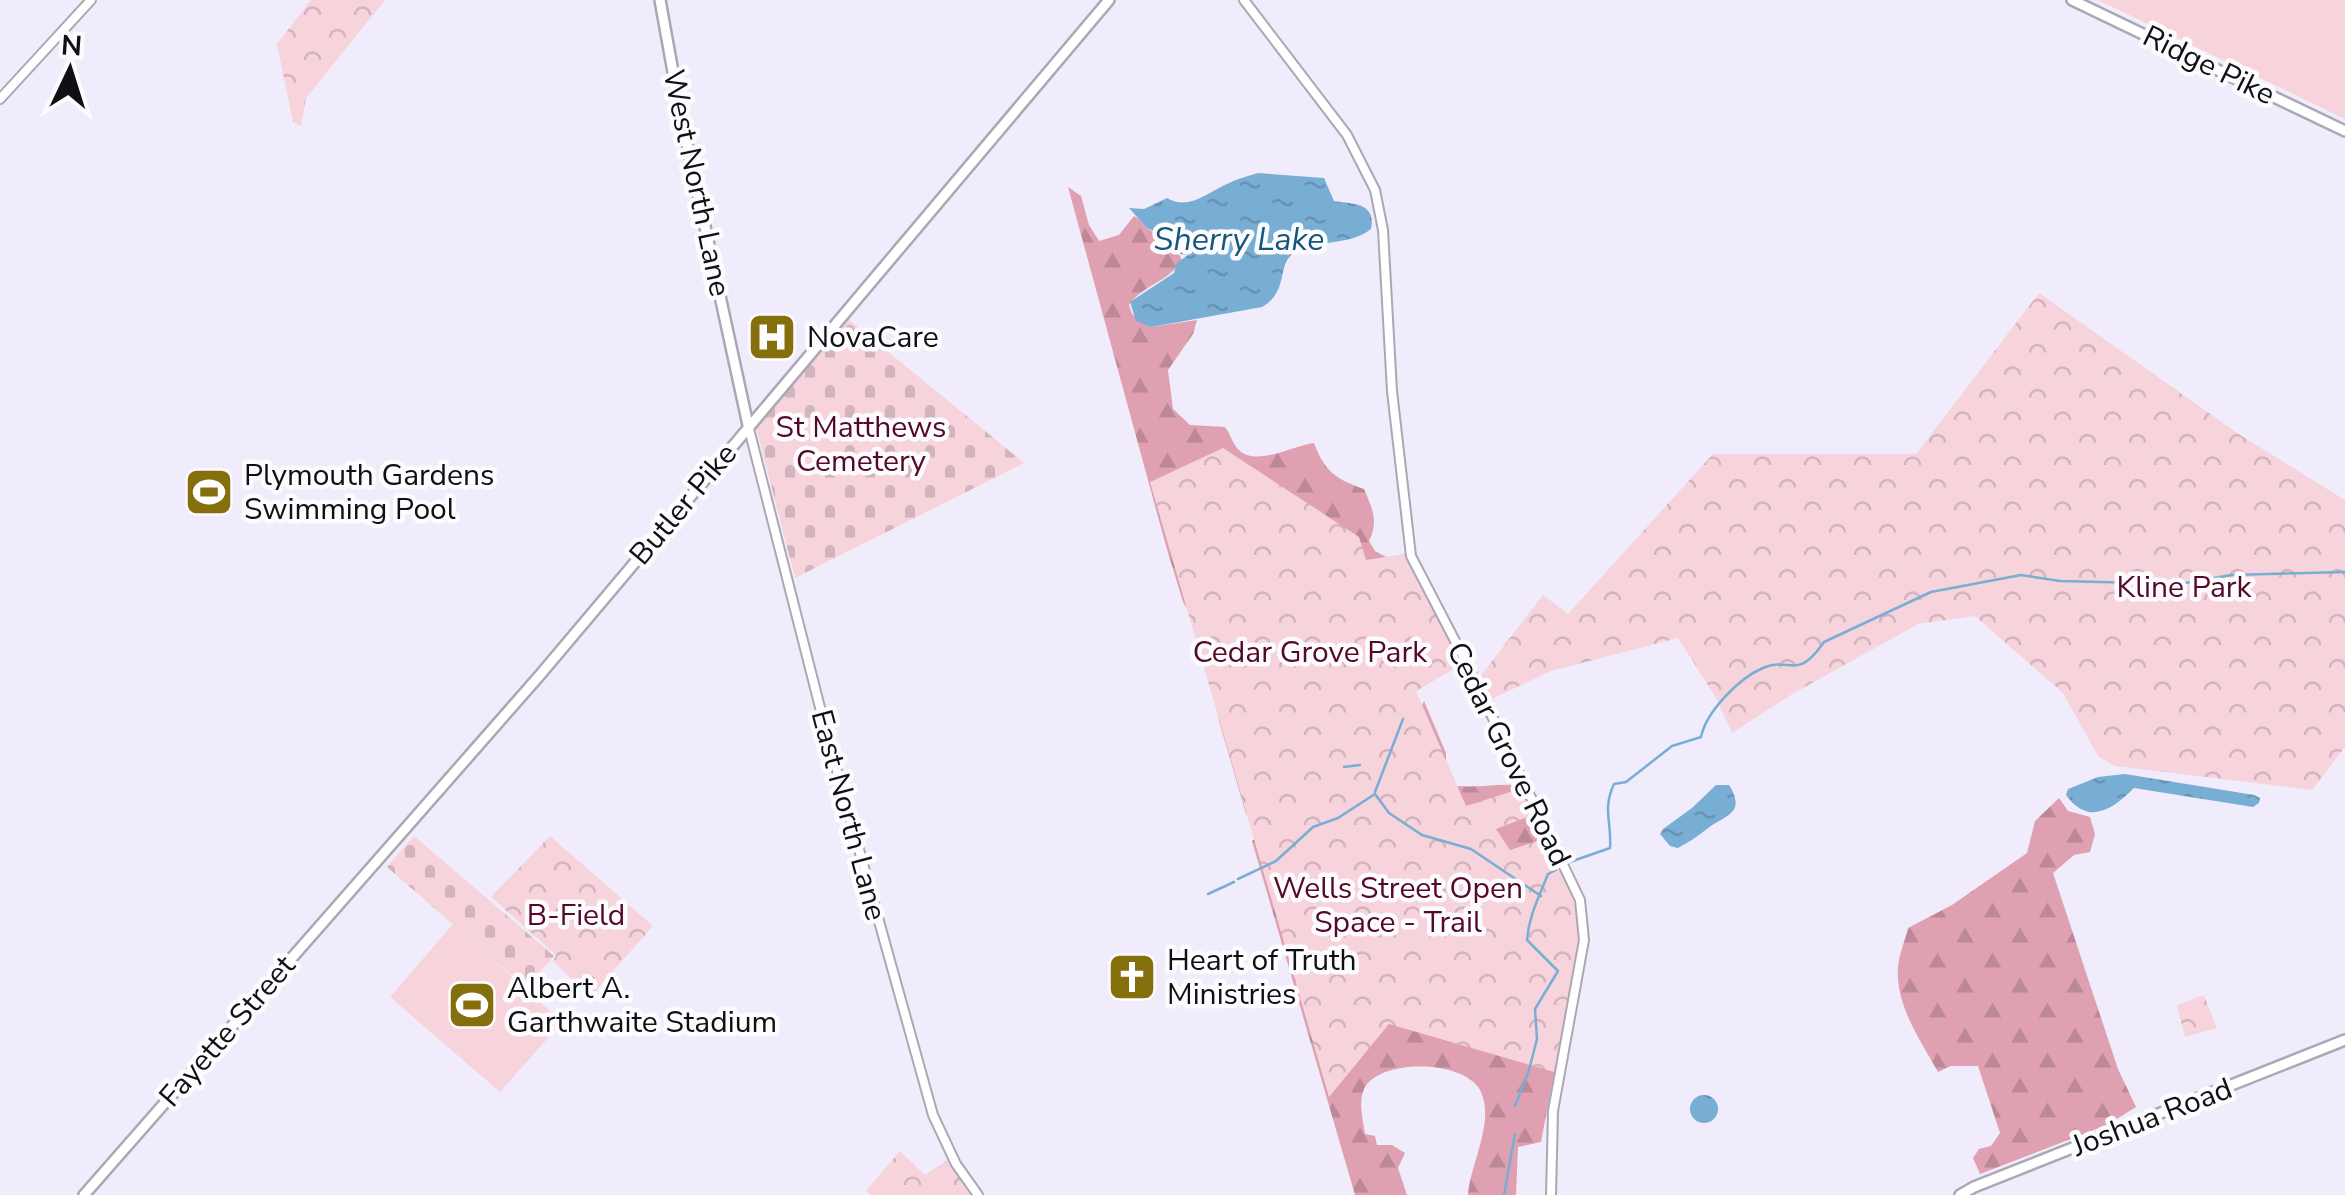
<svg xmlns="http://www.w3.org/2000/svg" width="2345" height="1195" font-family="'Nunito Sans',sans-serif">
  <defs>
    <pattern id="forest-firs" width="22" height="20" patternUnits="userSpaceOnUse" patternTransform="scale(2.5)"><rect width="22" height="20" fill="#dfa0b1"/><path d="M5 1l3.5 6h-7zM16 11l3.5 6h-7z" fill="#be8997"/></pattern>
    <pattern id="cemetery-stones" width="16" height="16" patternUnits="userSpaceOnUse" patternTransform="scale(2.5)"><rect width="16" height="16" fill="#f7d3dc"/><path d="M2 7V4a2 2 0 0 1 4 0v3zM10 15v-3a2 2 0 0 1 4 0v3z" fill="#d3b4bc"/></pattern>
    <pattern id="park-crowns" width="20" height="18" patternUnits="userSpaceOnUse" patternTransform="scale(2.5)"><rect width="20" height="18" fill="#f7d3dc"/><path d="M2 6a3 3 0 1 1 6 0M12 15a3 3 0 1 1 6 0" fill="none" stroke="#d3b4bc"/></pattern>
    <pattern id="water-ripples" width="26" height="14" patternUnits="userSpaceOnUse" patternTransform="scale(2.5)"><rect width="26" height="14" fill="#78aed3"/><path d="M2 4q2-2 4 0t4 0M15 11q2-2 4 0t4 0" fill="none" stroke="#6794b4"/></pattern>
  </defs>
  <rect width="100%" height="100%" fill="#f0ecfb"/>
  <path fill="#f7d3dc" d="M2098,0H2345V119Z
    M453,924L562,1022L500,1092L390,997Z"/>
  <path fill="url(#forest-firs)" d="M1068,187L1081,196L1089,225L1099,241L1119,235L1134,216C1139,218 1142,223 1146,227C1161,239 1172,240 1182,260C1169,282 1142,285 1129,305L1132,314L1151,327L1197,320L1193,334L1168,370L1173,409L1190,425L1225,427C1230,433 1232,442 1237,448C1254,469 1293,445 1314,443C1325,472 1336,479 1364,489C1372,508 1379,521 1369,541L1375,551L1395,562L1253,821L1246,814L1219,721L1216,682L1198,626L1183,602L1166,546Z
    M1424,701L1446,753V784C1470,790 1492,783 1517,785L1556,876L1563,1026L1541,1142L1518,1147L1516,1195H1468C1470,1164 1496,1120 1480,1090C1464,1060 1379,1058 1364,1089C1358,1103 1363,1120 1365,1134L1375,1136L1377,1145H1392L1405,1153L1398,1168L1407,1195H1355L1252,841L1415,719Z
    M2059,798L2068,811L2090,817L2095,834L2090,852L2074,855L2053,873L2118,1069L2136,1107L2107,1125L1980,1174L1973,1158L1979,1149L1991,1146L2000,1133L1978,1066H1951L1938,1072C1921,1041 1895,1005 1898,967C1899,954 1905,941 1908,928L1952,905L2027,853L2035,821Z"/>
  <path fill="url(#cemetery-stones)" d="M848,319L1024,463L795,578L756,427Z
    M414,836L554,956L526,988L387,867Z"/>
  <path fill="url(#park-crowns)" d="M311,0H385L306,98L301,126L293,122L277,44Z
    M2039,293L2240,435L2345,500V747L2312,790L2115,766L2098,756L2063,693L1975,616L1918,624L1794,693L1732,733L1716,698L1678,638L1551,671L1485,702L1476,682L1543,595L1568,614L1713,454H1916Z
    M1223,448L1359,537L1366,560L1411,553L1466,662L1416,691L1466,806L1526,787L1538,813L1496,829L1510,850L1549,837L1580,900L1585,924L1558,1073L1389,1024L1329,1097L1150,482Z
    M550,836L653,926L590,997L553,961L556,955L491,897Z
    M2204,995L2217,1028L2185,1037L2177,1005Z
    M900,1151L925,1175L952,1157L978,1195H871L866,1191Z"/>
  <path fill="url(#water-ripples)" d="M1258,173L1324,178L1334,201C1351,204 1377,202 1371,229C1349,247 1316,238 1293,254C1277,264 1289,292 1262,307L1151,327L1136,321L1130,302L1174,273L1177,263L1188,255L1180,254L1168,240L1146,227L1129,208L1144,209L1167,198C1189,211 1208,192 1227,184C1237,179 1248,176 1258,173Z
    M2125,774L2254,795L2260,798L2259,803L2253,807L2134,788C2114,808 2089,827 2066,795L2068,789L2098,777Z
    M1716,785H1729C1747,814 1725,815 1707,829C1698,836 1689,842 1678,848L1670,846L1660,834L1663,829L1692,808Z
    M1690 1109a14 14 0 1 1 28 0a14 14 0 1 1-28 0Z"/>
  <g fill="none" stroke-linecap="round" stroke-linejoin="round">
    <path stroke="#78aed3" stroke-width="2.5" d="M1344,767L1360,765
      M1375,792L1403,719
      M1567,863L1610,848C1612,822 1602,810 1614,784L1626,782L1672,746L1701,737C1706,712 1739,678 1763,668C1792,656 1796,682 1824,642L1931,592L2021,575L2060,581L2180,584L2231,575L2345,572
      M1238,879L1276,861L1313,827L1338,818L1375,794L1389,813L1422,835L1471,849L1541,896
      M1208,894L1234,882
      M1515,1106L1529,1070L1537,1039L1535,1009L1558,971L1527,940C1529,915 1539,897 1548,874L1556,870
      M1504,1195L1515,1134"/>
    <g stroke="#aba7b5" stroke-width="12">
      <path id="minor" d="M1244,0L1347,135L1375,190L1383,230L1392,391L1411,556L1466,662L1580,900L1584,940L1553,1111L1551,1195
        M0,99L91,0
        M748,425L826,731L933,1115L956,1164L978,1195"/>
    </g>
    <g stroke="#aba7b5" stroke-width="14">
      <path id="major" d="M660,0L681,116L748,425
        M2072,0L2345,131
        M84,1195L540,675L1109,0
        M1960,1195L1974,1187L2345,1040"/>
    </g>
    <use href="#minor" stroke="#fff" stroke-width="8"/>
    <use href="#major" stroke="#fff" stroke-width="9"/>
  </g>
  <defs>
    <g id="hospital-square" transform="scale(2.5)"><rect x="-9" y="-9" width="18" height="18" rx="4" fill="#856e0c" stroke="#fcfbfe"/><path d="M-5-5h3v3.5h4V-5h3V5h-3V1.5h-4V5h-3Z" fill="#fff"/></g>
    <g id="stadium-square" transform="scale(2.5)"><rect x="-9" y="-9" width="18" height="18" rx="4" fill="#856e0c" stroke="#fcfbfe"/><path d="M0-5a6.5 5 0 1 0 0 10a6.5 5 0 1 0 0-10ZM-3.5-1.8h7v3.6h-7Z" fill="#fff"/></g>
    <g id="church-square" transform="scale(2.5)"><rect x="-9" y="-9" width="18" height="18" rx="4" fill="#856e0c" stroke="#fcfbfe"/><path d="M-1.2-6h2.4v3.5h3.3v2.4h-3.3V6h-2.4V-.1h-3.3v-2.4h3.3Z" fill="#fff"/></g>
  </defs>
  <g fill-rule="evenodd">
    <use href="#hospital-square" x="772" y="337"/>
    <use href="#stadium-square" x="209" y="492"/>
    <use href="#church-square" x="1132" y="977"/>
    <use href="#stadium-square" x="472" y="1005"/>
  </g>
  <g text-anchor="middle" stroke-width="9" stroke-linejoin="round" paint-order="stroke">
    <g font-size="30" fill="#100f14" stroke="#fcfbfe">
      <text transform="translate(2209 65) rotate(26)" y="10">Ridge Pike</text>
      <text transform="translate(697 183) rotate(78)" y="10">West North Lane</text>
      <text transform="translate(683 504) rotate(-50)" y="10">Butler Pike</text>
      <text transform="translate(1509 754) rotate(64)" y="10">Cedar Grove Road</text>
      <text transform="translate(849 815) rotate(75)" y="10">East North Lane</text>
      <text transform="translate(227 1031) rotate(-49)" y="10">Fayette Street</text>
      <text transform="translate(2152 1117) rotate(-21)" y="10">Joshua Road</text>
    </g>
    <g font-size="30" fill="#100f14" stroke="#fcfbfe" text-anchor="start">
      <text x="807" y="347">NovaCare</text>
      <text x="244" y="485">Plymouth Gardens<tspan x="244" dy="34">Swimming Pool</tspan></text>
      <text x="1167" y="970">Heart of Truth<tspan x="1167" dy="34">Ministries</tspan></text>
      <text x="507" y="998">Albert A.<tspan x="507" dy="34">Garthwaite Stadium</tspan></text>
    </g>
    <g font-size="30" fill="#540929" stroke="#fcfbfe">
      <text x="861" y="437">St Matthews<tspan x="861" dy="34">Cemetery</tspan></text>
      <text x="2184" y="597">Kline Park</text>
      <text x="1310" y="662">Cedar Grove Park</text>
      <text x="1398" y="898">Wells Street Open<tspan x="1398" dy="34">Space - Trail</tspan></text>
      <text x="576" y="925">B-Field</text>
    </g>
    <g font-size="32" font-style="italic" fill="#15567b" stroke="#fcfbfe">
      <text x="1239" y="250">Sherry Lake</text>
    </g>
  </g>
  <g transform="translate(70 70) rotate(4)" stroke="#fcfbfe" stroke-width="8" paint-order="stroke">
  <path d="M0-8L18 38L0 25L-18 38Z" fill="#100f14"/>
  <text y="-15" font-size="28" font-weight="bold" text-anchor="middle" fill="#100f14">N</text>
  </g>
</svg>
